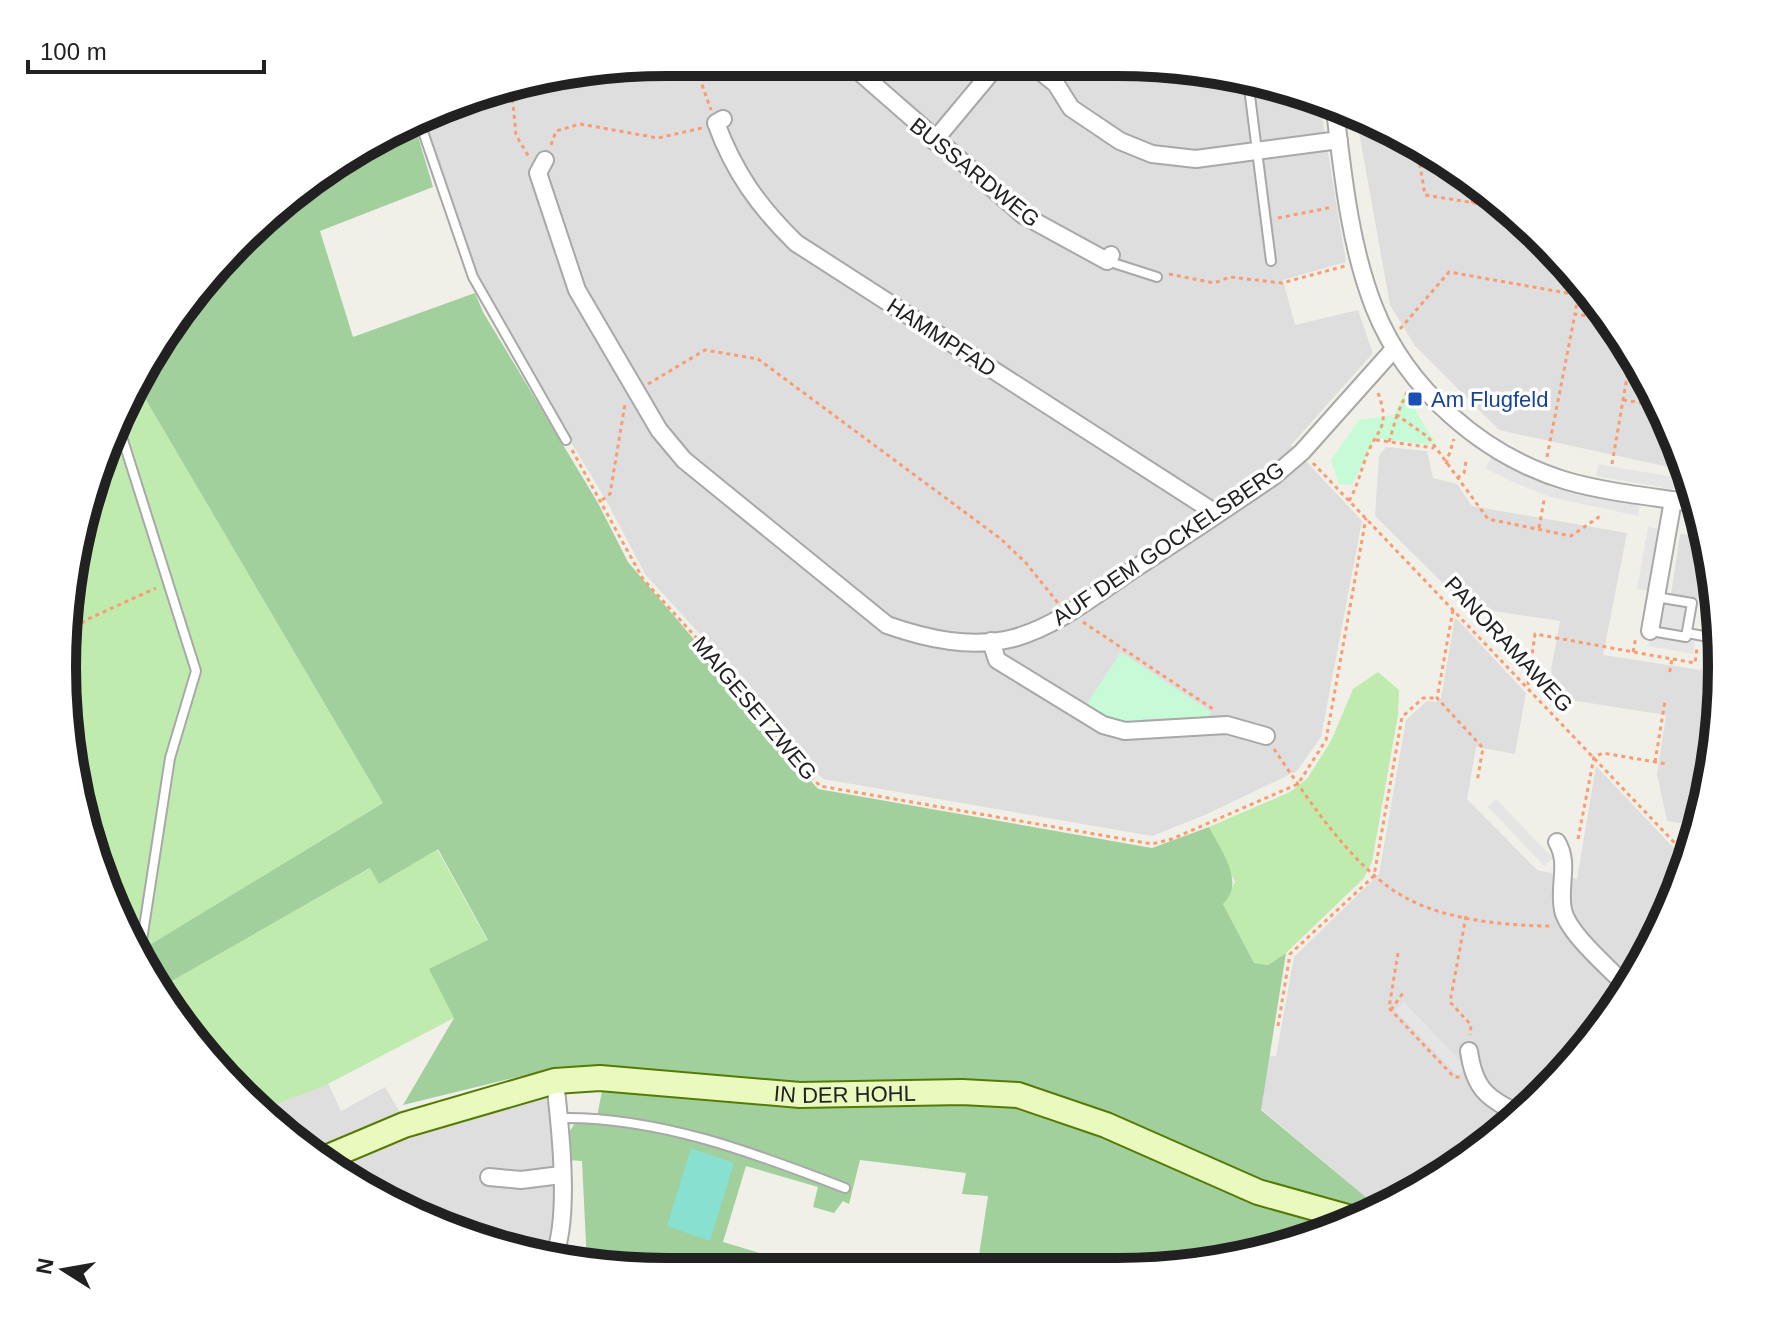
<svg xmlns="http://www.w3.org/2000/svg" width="1784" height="1334" font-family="Arial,sans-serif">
  <rect width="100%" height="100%" fill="#f1f0e8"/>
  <path fill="#dfdede" d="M667,62L1156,63L1273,83L1320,104L1346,262L1283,280L1295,325L1358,310L1373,353L1291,445L1362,521L1321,737L1297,771L1205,815L1152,836L823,779L717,663V653L645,574L607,502L527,369L474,268L424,119L510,83Z
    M1357,121L1453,164L1597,299L1660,400L1687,471L1499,430L1415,346L1390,305Z
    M1386,447L1427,451L1433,478L1457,484L1472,506L1627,533L1603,655L1701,670L1712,602L1671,594L1680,534L1706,537L1721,628L1717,746L1698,826L1667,821L1657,774L1666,715L1557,698L1551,670L1560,621L1467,607L1375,516L1379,456Z
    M1455,617L1526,693L1515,754L1476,747L1467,799L1537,870L1577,879L1596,766L1689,864L1641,970L1572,1066L1485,1147L1379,1208L1261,1109L1269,1056H1276L1294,957L1379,874L1406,720L1427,701L1436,702L1441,698Z
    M561,1071L570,1226L560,1260L510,1251L365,1191L258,1111L328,1083L341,1111L385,1087L401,1114Z"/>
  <path fill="#c0ebaf" d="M136,383L383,803L149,946L167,982L371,868L379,884L437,849L488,941L454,1018L324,1086L258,1111L187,1035L108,898L63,707L74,549L125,399Z
    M1378,672L1399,690L1398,715L1372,862L1364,878L1286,953L1268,965L1254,963L1223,904L1235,882L1209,827L1290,792L1307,779L1331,741L1353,689Z"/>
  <path fill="#a1d09d" d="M414,123L433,187L320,231L353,337L475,293L483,312L598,503L628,562L709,657L710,666L818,789L1152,848L1209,827C1221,851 1246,882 1223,904L1254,963L1268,965L1286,953L1261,1110L1379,1208L1348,1226L1196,1267L977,1268L988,1196L962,1194L966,1173L860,1160L849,1204L843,1201L834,1213L813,1207L818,1187L746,1166L723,1242L814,1269L627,1271L587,1264L582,1161L568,1160L566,1137L575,1123L596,1122L607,1065L558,1067L403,1105L454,1018L429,969L488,940L438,849L379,884L370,868L168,983L148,946L383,803L136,383L239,240L364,143Z"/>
  <path fill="#c7fad6" d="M1403,395C1419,410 1421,424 1435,441L1429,445L1375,438L1352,485L1339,484L1331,460L1359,420L1394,415Z
    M1121,652L1211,712L1209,717L1143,719L1139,725L1127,726L1084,708Z"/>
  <path fill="#87e0d0" d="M691,1148L734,1163L710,1241L667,1226Z"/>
  <path fill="#e5e5e5" d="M1492,457L1554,486L1640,503L1638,516L1550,497L1513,482L1485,468Z
    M1598,464L1690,480L1695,493L1596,476Z
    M1648,527L1660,529L1649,591L1637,589Z
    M1662,603L1685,607L1681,631L1695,643L1693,654L1648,646Z
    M1496,799L1553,858L1544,866L1488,807Z
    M1404,1002L1467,1068L1458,1076L1395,1010Z"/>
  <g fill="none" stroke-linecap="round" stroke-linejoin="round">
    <g stroke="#a8a8a8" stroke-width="12">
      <path id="lane" d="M1254,79L1248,80L1271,261
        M419,120L473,277L566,440
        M1107,261L1157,277
        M117,421L196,671L170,758L140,953
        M1651,631L1686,637L1692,603L1656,597
        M1687,633L1720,639
        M559,1118C657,1116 755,1153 845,1188"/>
    </g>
    <g stroke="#a8a8a8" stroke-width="20">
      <path id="street" d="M848,62L1023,215L1107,261L1111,255
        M1030,63L1056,84L1071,108L1120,141L1152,154L1196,159L1339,140
        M1335,110C1343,176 1350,246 1374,307C1406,389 1483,456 1567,481C1609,493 1656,497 1699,504
        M723,119L716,123C734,172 759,207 796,243L1217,514
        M934,141L999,63
        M545,160L538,173L577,290L659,430L684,460L887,625C927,639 971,649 1014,638C1057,626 1094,596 1131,571C1179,540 1227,508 1274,476L1302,452L1394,349
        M1650,631L1673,500
        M991,641L997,660L1103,725L1125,731L1227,725L1266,736
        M1557,842C1570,864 1558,885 1563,910C1568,934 1611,969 1628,988
        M1469,1051C1474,1088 1487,1099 1520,1114
        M489,1177L521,1180L561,1175
        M553,1258C571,1220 560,1125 555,1081"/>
    </g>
    <g stroke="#557b05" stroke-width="28">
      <g id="secondary">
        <path id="s1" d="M321,1160L404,1125L555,1081L600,1078L800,1095L962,1092L1018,1095L1106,1125L1258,1192L1358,1220"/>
      </g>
    </g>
    <path stroke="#fa9c71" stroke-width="3" stroke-dasharray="4 4" stroke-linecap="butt" d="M694,62L711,110
      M511,83L516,135L530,159
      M551,145L556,131L580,124L658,138L702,128
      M1417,148L1425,195L1499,207
      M1472,203L1475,185
      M1278,218L1333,207
      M1169,274L1214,283L1230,277L1282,283L1345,266
      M1578,295L1594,298L1590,316
      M1400,329L1449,272L1578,295L1575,314
      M648,384L705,350L758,359L1001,539L1026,563L1058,603
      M1407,392L1397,415L1428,437L1488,519L1571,536L1602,515
      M1623,400L1662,406
      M1376,440L1434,448
      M1389,442L1397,415
      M572,450L643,579L712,655L713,665L820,786L1152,844L1172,839L1298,784L1326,740L1366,518
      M1547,457L1575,314L1610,320
      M1313,463L1690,859
      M1446,464L1454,439
      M1612,464L1631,354
      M1457,478L1464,473L1466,461
      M602,500L610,494L625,404
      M1349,501C1357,487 1360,474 1365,460C1377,426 1392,430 1377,390
      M1539,528L1544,500
      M1453,610L1437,698L1483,748L1477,782
      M1083,622L1213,709
      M68,632L88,619L156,588
      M1633,652L1636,637
      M1673,659L1695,663L1697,648
      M1528,685L1535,634L1672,659L1669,676
      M1274,749C1308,799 1354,871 1408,899C1447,920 1508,926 1552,926
      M1655,762L1665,701
      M1695,769L1711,771
      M1578,839L1594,757L1603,753L1667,764
      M1466,916L1450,1002L1471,1025L1470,1035
      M1398,953L1389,1008L1454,1077H1460
      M1391,1010L1403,993
      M1278,1026L1290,954L1374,876L1402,717L1423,698H1437"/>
    <use href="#lane" stroke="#fff" stroke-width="8"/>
    <use href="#street" stroke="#fff" stroke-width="16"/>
    <use href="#secondary" stroke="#eafabe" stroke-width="24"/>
  </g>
  <rect fill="#1a4fb4" stroke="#fff" stroke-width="3" x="1407" y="391" width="16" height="16" rx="4"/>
  <g text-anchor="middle" stroke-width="7" stroke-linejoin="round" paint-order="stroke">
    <g font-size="22" fill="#212121" stroke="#fff">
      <text transform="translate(975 172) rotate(39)" y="8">BUSSARDWEG</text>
      <text transform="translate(942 337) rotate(33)" y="8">HAMMPFAD</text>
      <text transform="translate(1168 543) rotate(-34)" y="8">AUF DEM GOCKELSBERG</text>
      <text transform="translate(1509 644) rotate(47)" y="8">PANORAMAWEG</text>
      <text transform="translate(755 708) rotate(50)" y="8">MAIGESETZWEG</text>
      <text dy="8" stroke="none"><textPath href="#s1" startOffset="538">IN DER HOHL</textPath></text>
    </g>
    <g font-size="22" fill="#164399" stroke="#fff" text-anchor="start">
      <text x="1431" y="407">Am Flugfeld</text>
    </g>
  </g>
  <path d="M0 0H1784V1334H0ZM667 76H1117A591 591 0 0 1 1708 667V667A591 591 0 0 1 1117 1258H667A591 591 0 0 1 76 667V667A591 591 0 0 1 667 76Z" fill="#fff" fill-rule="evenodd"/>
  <path fill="none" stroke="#212121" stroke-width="10" d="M667 76H1117A591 591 0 0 1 1708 667V667A591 591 0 0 1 1117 1258H667A591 591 0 0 1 76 667V667A591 591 0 0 1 667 76Z"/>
  <g transform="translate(64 1270) rotate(281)" stroke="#ffffff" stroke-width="6" paint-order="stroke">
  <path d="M0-6L14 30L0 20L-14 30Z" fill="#212121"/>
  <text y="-12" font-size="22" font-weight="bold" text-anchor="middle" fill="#212121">N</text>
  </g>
  <path d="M28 60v12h236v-12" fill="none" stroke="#212121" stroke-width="4"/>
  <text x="40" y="60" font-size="24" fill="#212121" stroke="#ffffff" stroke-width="6" paint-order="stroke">100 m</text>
</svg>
